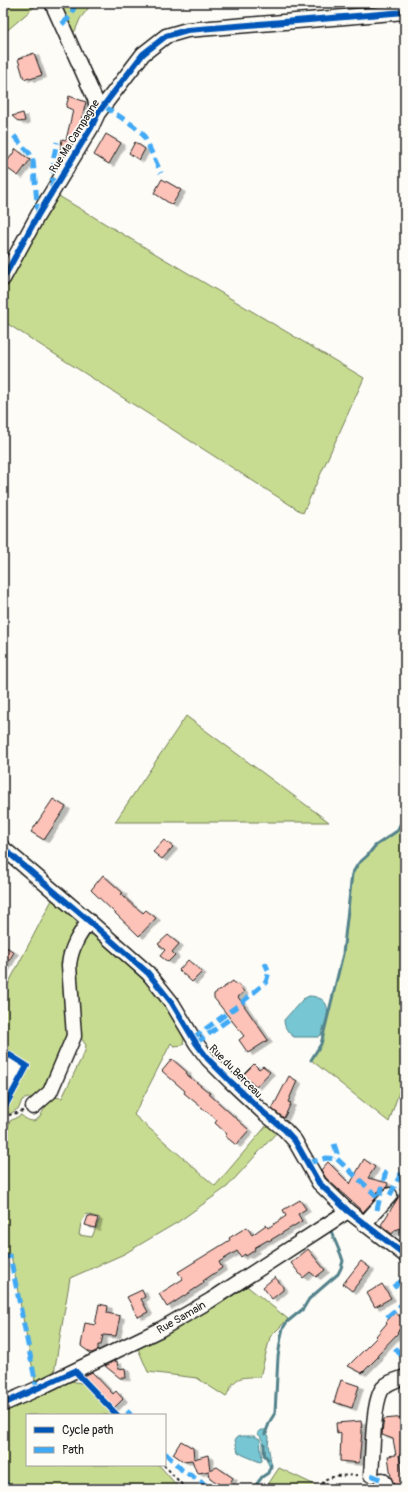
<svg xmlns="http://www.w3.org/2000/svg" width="408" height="1492" font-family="Pangolin,sans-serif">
  <defs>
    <filter id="shadow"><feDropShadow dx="4.5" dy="2.5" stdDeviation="0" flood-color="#0004"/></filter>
  </defs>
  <rect width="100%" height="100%" fill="#fdfcf7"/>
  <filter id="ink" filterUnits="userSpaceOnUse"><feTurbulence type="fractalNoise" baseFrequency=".025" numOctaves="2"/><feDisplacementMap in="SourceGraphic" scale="8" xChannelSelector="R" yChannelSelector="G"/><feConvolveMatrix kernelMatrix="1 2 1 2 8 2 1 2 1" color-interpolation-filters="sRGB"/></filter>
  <g filter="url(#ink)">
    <path fill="#c8dc91" stroke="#727c56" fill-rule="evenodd" d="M3,3H39L3,34Z
      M52,3H92L80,19L75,31L67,36Z
      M52,192L364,378L303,513L3,321V279Z
      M186,716L329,822H115Z
      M405,815V1074L389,1122L311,1060L321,1044L343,954L352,874L358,864L367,856L375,846L397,831Z
      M54,896L77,917L76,926L71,940L70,1031L43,1093C37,1097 29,1097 22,1100L19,1108L10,1114L5,1110L29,1066L8,1053L3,1061V994Z
      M97,933L156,993L179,1028L184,1039L183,1045L174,1046L171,1043L134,1115L215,1186L267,1125L277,1132L227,1187L178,1222L124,1254L70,1278L53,1379L36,1386L11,1255L3,1257V1166L5,1162L3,1159V1140L10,1121L21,1115C40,1132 42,1108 50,1099C53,1096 59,1098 62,1098L85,1051L86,1045L78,1034L73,970L82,940L90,935ZM86,1214L100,1218L92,1237L79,1235L81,1223Z
      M243,1283L288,1319L270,1337L260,1377C239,1377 235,1376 226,1397L197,1378L148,1372L136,1344Z
      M66,1380L86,1384L115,1415H27V1465H159L180,1489H3V1408Z
      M279,1468L315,1485L319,1486L317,1489H265Z"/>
    <path fill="#77c6d3" stroke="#53828a" d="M309,996C314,996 316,997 321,999C334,1007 324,1024 321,1035L318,1037H294C288,1033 284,1027 284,1020L303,999Z
      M262,1430H266L269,1437L268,1445L272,1468L270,1467C264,1459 266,1440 258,1434V1432Z
      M242,1436H254L260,1439L262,1461L260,1462L243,1455L238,1452L235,1440L237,1437Z"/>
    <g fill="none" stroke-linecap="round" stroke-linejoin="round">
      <path stroke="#53828a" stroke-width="3" d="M311,1060L321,1044L343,954L352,874L358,864L367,856L375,846L397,831L405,815
        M265,1434L270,1421L275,1413L278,1357L281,1337L283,1328L287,1322L303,1309L309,1299L338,1274L341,1268L343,1261L341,1255L331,1231
        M264,1444V1455L268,1459
        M253,1489L262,1477L268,1473L271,1465"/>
    </g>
    <path fill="#fec3b8" stroke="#1c1c1c" filter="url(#shadow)" d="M34,53L42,75L30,79L29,77L24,79L18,59Z
      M69,96L86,102L77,134L58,165L62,139L66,140L73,110L66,107Z
      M23,113L25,121L19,122L12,116Z
      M106,134L121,143L109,164L94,155Z
      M135,142L145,149L139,160L129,153Z
      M16,149L30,160L18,176L4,166Z
      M162,179L181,190L172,205L154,193Z
      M53,799L66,807L44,840L31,832Z
      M164,840L173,847L162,859L153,852Z
      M103,875L123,893L121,894L136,908H137L143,913L146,910L156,918L139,936L91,890Z
      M168,935L179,944L172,952L175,955L168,962L160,956L165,950L158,944Z
      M3,945L14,952L3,971Z
      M188,960L202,972L192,982L179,970Z
      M233,981L236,985L238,984L244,992L238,997L268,1040L248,1053L239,1040L244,1036L214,998V994Z
      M172,1059L187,1072L186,1074L210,1093L209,1094L249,1130L236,1145L225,1136L227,1134L215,1123L217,1120L184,1093L185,1091L162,1071Z
      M254,1064L259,1069L263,1066L270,1072L256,1087L243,1075Z
      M289,1076L297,1081L288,1102L291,1103L284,1118L272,1109Z
      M364,1159L375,1167L368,1178L388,1183L387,1187L381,1192L378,1191L376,1198L363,1212L326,1178L321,1170L328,1162L350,1184Z
      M405,1187V1232L399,1228L397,1230L396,1229L392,1234L381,1225Z
      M300,1200L306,1209L298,1214L302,1221L269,1241L268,1240L254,1248L255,1250L246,1256L245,1254L241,1257L237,1251L219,1262L222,1268L203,1281L204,1283L167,1307L159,1294L183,1279L178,1272L230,1240L229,1238L247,1227L252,1235L266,1225L268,1228L286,1216L283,1210Z
      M88,1216L98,1218L95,1228L85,1225Z
      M308,1249L325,1270L316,1277L310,1272L303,1278L291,1263Z
      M361,1261L370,1268L352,1291L343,1284Z
      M275,1277L283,1287V1290L272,1299L263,1287Z
      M382,1284L391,1298L375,1307L367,1293Z
      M142,1290L145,1297L141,1299L148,1312L138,1317L127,1297Z
      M99,1304L108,1306L107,1313L120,1316L116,1336L103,1335L101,1345H98V1350L92,1353L89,1352L81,1346L85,1323L95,1325Z
      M395,1312L405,1321V1323L397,1332L398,1333L377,1355L378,1357L362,1373L348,1366L377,1337L376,1336L387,1323L386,1322Z
      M117,1361L118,1369L125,1368L126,1378H120L105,1366L113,1362Z
      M92,1372L113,1394L116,1391L123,1399L113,1409L84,1376Z
      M341,1380L359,1386L352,1408L334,1402Z
      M405,1417V1454L399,1455L405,1489H395L391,1477L388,1456L396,1455L393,1439L382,1435L383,1424L384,1419Z
      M361,1421L362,1431L359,1463L340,1461L341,1433L337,1434L336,1423Z
      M181,1441L193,1448L194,1459L208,1455L210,1470L217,1467L233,1478L226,1489L210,1478L209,1471L199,1473L196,1471L192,1460L183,1461L173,1454Z"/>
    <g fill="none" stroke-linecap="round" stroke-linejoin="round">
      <g stroke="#1c1c1c" stroke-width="17">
        <path id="minor" d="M52,3L95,99L98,113
          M3,279L38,215L91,128L98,113L143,54L166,36L187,30L405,12
          M3,848L89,921L148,973L172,1003L196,1043L208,1059L231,1082L263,1112L285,1130L295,1141L319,1183L348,1211L405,1255
          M33,1107L50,1092L74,1036L69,965C71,947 79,935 89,921
          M364,1224L390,1195
          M3,1404L37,1389L161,1329L211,1300L348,1211
          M371,1475C373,1456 372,1401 383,1388C388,1382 397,1380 405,1377
          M382,1480L385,1483L387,1489"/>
      </g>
      <path stroke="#1c1c1c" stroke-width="2" stroke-dasharray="3 3" stroke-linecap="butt" d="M3,1117L23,1111
        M400,1190L405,1187
        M84,1380L117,1415
        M164,1465L186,1489
        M318,1489L326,1479L336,1476L360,1475"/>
      <use href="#minor" stroke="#fdfcf7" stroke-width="14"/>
      <path stroke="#3fa9f5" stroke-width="5" stroke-dasharray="10 5" stroke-linecap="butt" d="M62,24L70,17L76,3
        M104,106L134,126L143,134L161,173
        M14,136L30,154L33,160L38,213
        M52,188L54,156L57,142
        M193,1038L240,1004L266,982L269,972L265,963
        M196,1043L231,1018
        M334,1144L337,1153L334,1158
        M308,1163L326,1158L337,1159L379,1198
        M390,1195L405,1166
        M377,1210L386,1170
        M3,1257L10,1256L37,1389
        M393,1287L405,1279
        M387,1317L405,1302
        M395,1348L405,1360
        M127,1411L131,1415
        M165,1453L182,1470L212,1489
        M371,1475L382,1480
        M3,1478L8,1489"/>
      <g stroke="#fdfcf7" stroke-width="8">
        <path id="cycleway" d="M3,279L38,215L91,128L98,113L143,54L166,36L187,30L405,12
          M3,848L89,921L148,973L172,1003L196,1043L208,1059L231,1082L263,1112L285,1130L295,1141L319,1183L348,1211L405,1255
          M3,1063L8,1054L27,1066L3,1110
          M3,1404L75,1371L117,1415"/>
      </g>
      <use href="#cycleway" stroke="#0057b8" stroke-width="6"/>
    </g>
  </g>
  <g text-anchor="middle" stroke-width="3.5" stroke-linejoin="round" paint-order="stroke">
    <g font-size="11" fill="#1c1c1c" stroke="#fdfcf7">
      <text transform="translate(74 136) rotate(-58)" y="4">Rue Ma Campagne</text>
      <text transform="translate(236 1071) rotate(45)" y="4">Rue du Berceau</text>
      <text transform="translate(181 1317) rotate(-30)" y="4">Rue Samain</text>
    </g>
  </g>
  <rect width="408" height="1492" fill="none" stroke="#fdfcf7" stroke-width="16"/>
  <rect x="8" y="8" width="392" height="1476" fill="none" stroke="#1c1c1c" stroke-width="1.5" filter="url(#ink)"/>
  <rect x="26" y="1414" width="140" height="52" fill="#fdfcf7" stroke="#a3a29f"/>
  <rect x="34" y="1427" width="20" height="6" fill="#0057b8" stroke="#a3a29f"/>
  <text x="62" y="1434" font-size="12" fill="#1c1c1c">Cycle path</text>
  <rect x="34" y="1447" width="20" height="6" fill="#3fa9f5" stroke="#a3a29f"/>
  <text x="62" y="1454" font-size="12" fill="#1c1c1c">Path</text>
</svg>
